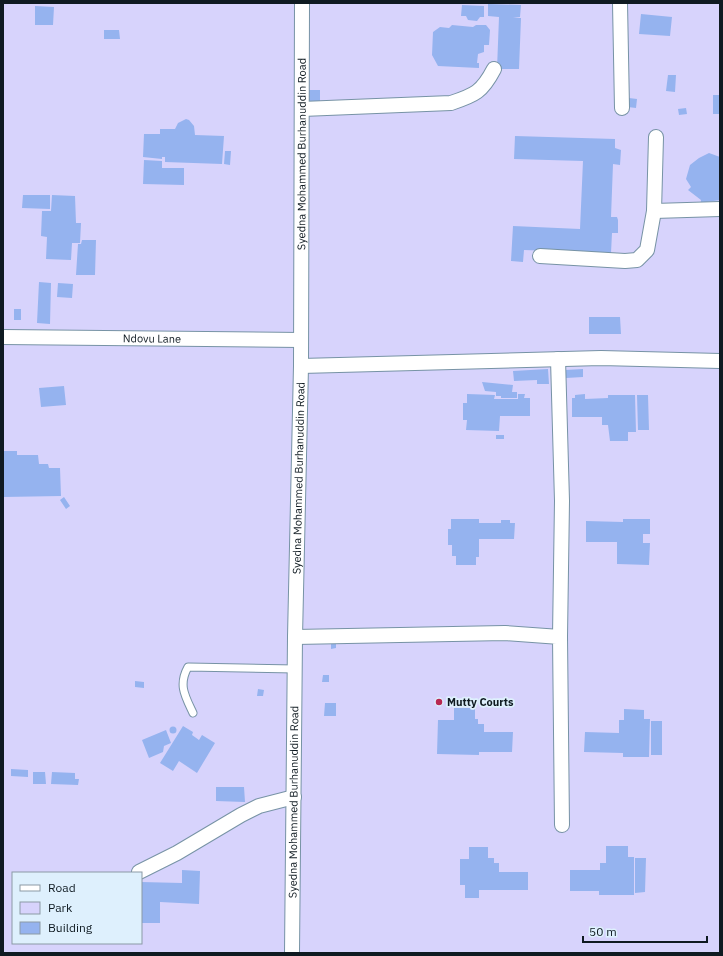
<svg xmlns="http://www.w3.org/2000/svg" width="723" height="956" font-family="'IBM Plex Sans',sans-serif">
  <rect width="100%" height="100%" fill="#def0fd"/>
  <path fill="#d7d3fc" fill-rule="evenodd" d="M3,3H720V953H3ZM13,873H141V943H13Z"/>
  <path fill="#95b3ef" d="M488,4L521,5L520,17L513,18H521L519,69H497L499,17L488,16Z
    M462,5L484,6V17H480L477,21L468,20L466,16H461Z
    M35,6L54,7L53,25H35Z
    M641,14L672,17L670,36L639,34Z
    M452,25L473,27L476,25H486L490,30L489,45H484V52L478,54L477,63H479V68L438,66L432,55L433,32L440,27L449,28Z
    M104,30H119L120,39H104Z
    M668,75H676L675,92L666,91Z
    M307,90H320V101L308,102Z
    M713,95H720V114H713Z
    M629,98L637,99L636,108L628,107Z
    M686,108L687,114L679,115L678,109Z
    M186,119L189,120L194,126L195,135L224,136L222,164L165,162V157H162V159L143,157L144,134H160V129H175L178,123Z
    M515,136L615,139V148L621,150L620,165L613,164L611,217H617L618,220V233H612L611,253L524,250L523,262L511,261L513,226L580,229L583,161L514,159Z
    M225,151H231L230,165L224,164Z
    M709,153L720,157V200L707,202L706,208H700L701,200L688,190L691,187L686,179L690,165L699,158Z
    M144,160L162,161V168H184V185L143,184Z
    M23,195H50V209L22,208Z
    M52,195L75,196L76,223H81L80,243H72L71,260L46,259L47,237L41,236L42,211H51Z
    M82,240H96L95,275H76L78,244H81Z
    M39,282L51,283L50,324L37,323Z
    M58,283L73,284L72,298L57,297Z
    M14,309H21V320H14Z
    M589,317H620L621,334H589Z
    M548,369L549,384H537V380L514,381L513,371Z
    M583,369V377L566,378L565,370Z
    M482,382L513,385L512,392H517V398H501V396H496V392L485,391Z
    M64,386L66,405L41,407L39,388Z
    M467,394L495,395L494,399H518V394H525L524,398H530V416H500L499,431L466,430L467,420H463V403H467Z
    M585,394V399L608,398V395H635L636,432H628V441H610L608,425H602V417H572V398H575V395Z
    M637,395H648L649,430H638Z
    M496,435H504V439H496Z
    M3,451H17V455H38L39,464H48L49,468H60L61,496L3,497Z
    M64,497L70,506L66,509L60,500Z
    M451,519H479V523H501V520H510V523H515L514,539H479V557H476V565H456V556H452V545H448V529H451Z
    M623,519H650V534H643V543H650L649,565L617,564V542H586V521L623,522Z
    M331,642L336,644V648L331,649Z
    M323,675H329V682H322Z
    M135,681L144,682V688L135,687Z
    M258,689L264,690L263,696H257Z
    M325,703H336V716H324Z
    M454,708H475V719H478V724H484V732H513L512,752H479V755L437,754L438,720H454Z
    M624,709L644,710V719H650L649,757H623V753L584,752L585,732L619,733V720H624Z
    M651,721H662V755H651Z
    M183,726L193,732L192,735L199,740L202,735L215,743L197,773L179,761L173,771L160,763Z
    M169.5 730a3.5 3.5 0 1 1 7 0a3.5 3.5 0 1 1-7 0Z
    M166,730L171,743L164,746L163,752L149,758L142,740Z
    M11,769L28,770V777L11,776Z
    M33,772H45L46,784H33Z
    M52,772L75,773V779H79L78,785L51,784Z
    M216,787H244L245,802L216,801Z
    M606,846H628V857H634V895H599V891H570V870H600V863H606Z
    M469,847H488V858H494V863H499V872H528V890H479V898H465V885H460V859H469Z
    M635,858H646L645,892L635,893Z
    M182,870L200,871L199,904L160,902V923H141V882L182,883Z"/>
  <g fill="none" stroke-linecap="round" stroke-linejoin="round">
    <g stroke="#7793a5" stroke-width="9">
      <path id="lane" d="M193,713C185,696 178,685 188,667L295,669"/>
    </g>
    <g stroke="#7793a5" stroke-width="16">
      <g id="street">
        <path d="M620,3L622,108"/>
        <path d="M302,109L451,103C475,95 482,92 494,69"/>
        <path d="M654,211L720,209"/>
        <path d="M540,256L625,261L637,260L647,250L654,211L656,137"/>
        <path id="s1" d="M3,337L301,340"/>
        <path d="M558,359L562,501L560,637"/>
        <path d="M301,366L601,358L720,361"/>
        <path d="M295,637L505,633L560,637L562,825"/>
        <path d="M139,872L177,853L241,815L259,806L294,797"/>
        <path id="s2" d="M292,953L295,637L301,366L302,3"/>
      </g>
    </g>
    <use href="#lane" stroke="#fff" stroke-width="7"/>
    <use href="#street" stroke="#fff" stroke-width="14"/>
  </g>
  <circle fill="#b82852" stroke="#def0fd" stroke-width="1.5" cx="439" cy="702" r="4"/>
  <g text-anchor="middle" stroke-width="3.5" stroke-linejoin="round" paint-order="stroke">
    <g font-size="11" fill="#0f1a21" stroke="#def0fd">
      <text dy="4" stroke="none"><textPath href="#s2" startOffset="799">Syedna Mohammed Burhanuddin Road</textPath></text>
      <text dy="4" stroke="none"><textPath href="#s1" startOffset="149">Ndovu Lane</textPath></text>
      <text dy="4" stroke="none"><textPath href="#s2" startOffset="475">Syedna Mohammed Burhanuddin Road</textPath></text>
      <text dy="4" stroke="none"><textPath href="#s2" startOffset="151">Syedna Mohammed Burhanuddin Road</textPath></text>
    </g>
    <g font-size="11" font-weight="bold" fill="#0f1a21" stroke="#def0fd" text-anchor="start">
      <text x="447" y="706">Mutty Courts</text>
    </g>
  </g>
  <rect width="723" height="956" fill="none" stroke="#0f1a21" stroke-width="8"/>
  <rect x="12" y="872" width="130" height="72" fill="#def0fd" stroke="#8b9aa5"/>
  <rect x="20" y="885" width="20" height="6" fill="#ffffff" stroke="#8b9aa5"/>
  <text x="48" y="892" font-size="12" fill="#0f1a21">Road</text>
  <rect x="20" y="902" width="20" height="12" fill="#d7d3fc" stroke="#8b9aa5"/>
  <text x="48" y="912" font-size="12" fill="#0f1a21">Park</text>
  <rect x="20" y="922" width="20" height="12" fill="#95b3ef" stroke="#8b9aa5"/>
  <text x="48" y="932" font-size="12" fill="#0f1a21">Building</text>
  <path d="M583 936v6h124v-6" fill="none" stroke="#0f1a21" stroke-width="2"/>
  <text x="589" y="936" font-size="12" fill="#0f1a21" stroke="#def0fd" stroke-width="3" paint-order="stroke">50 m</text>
</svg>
